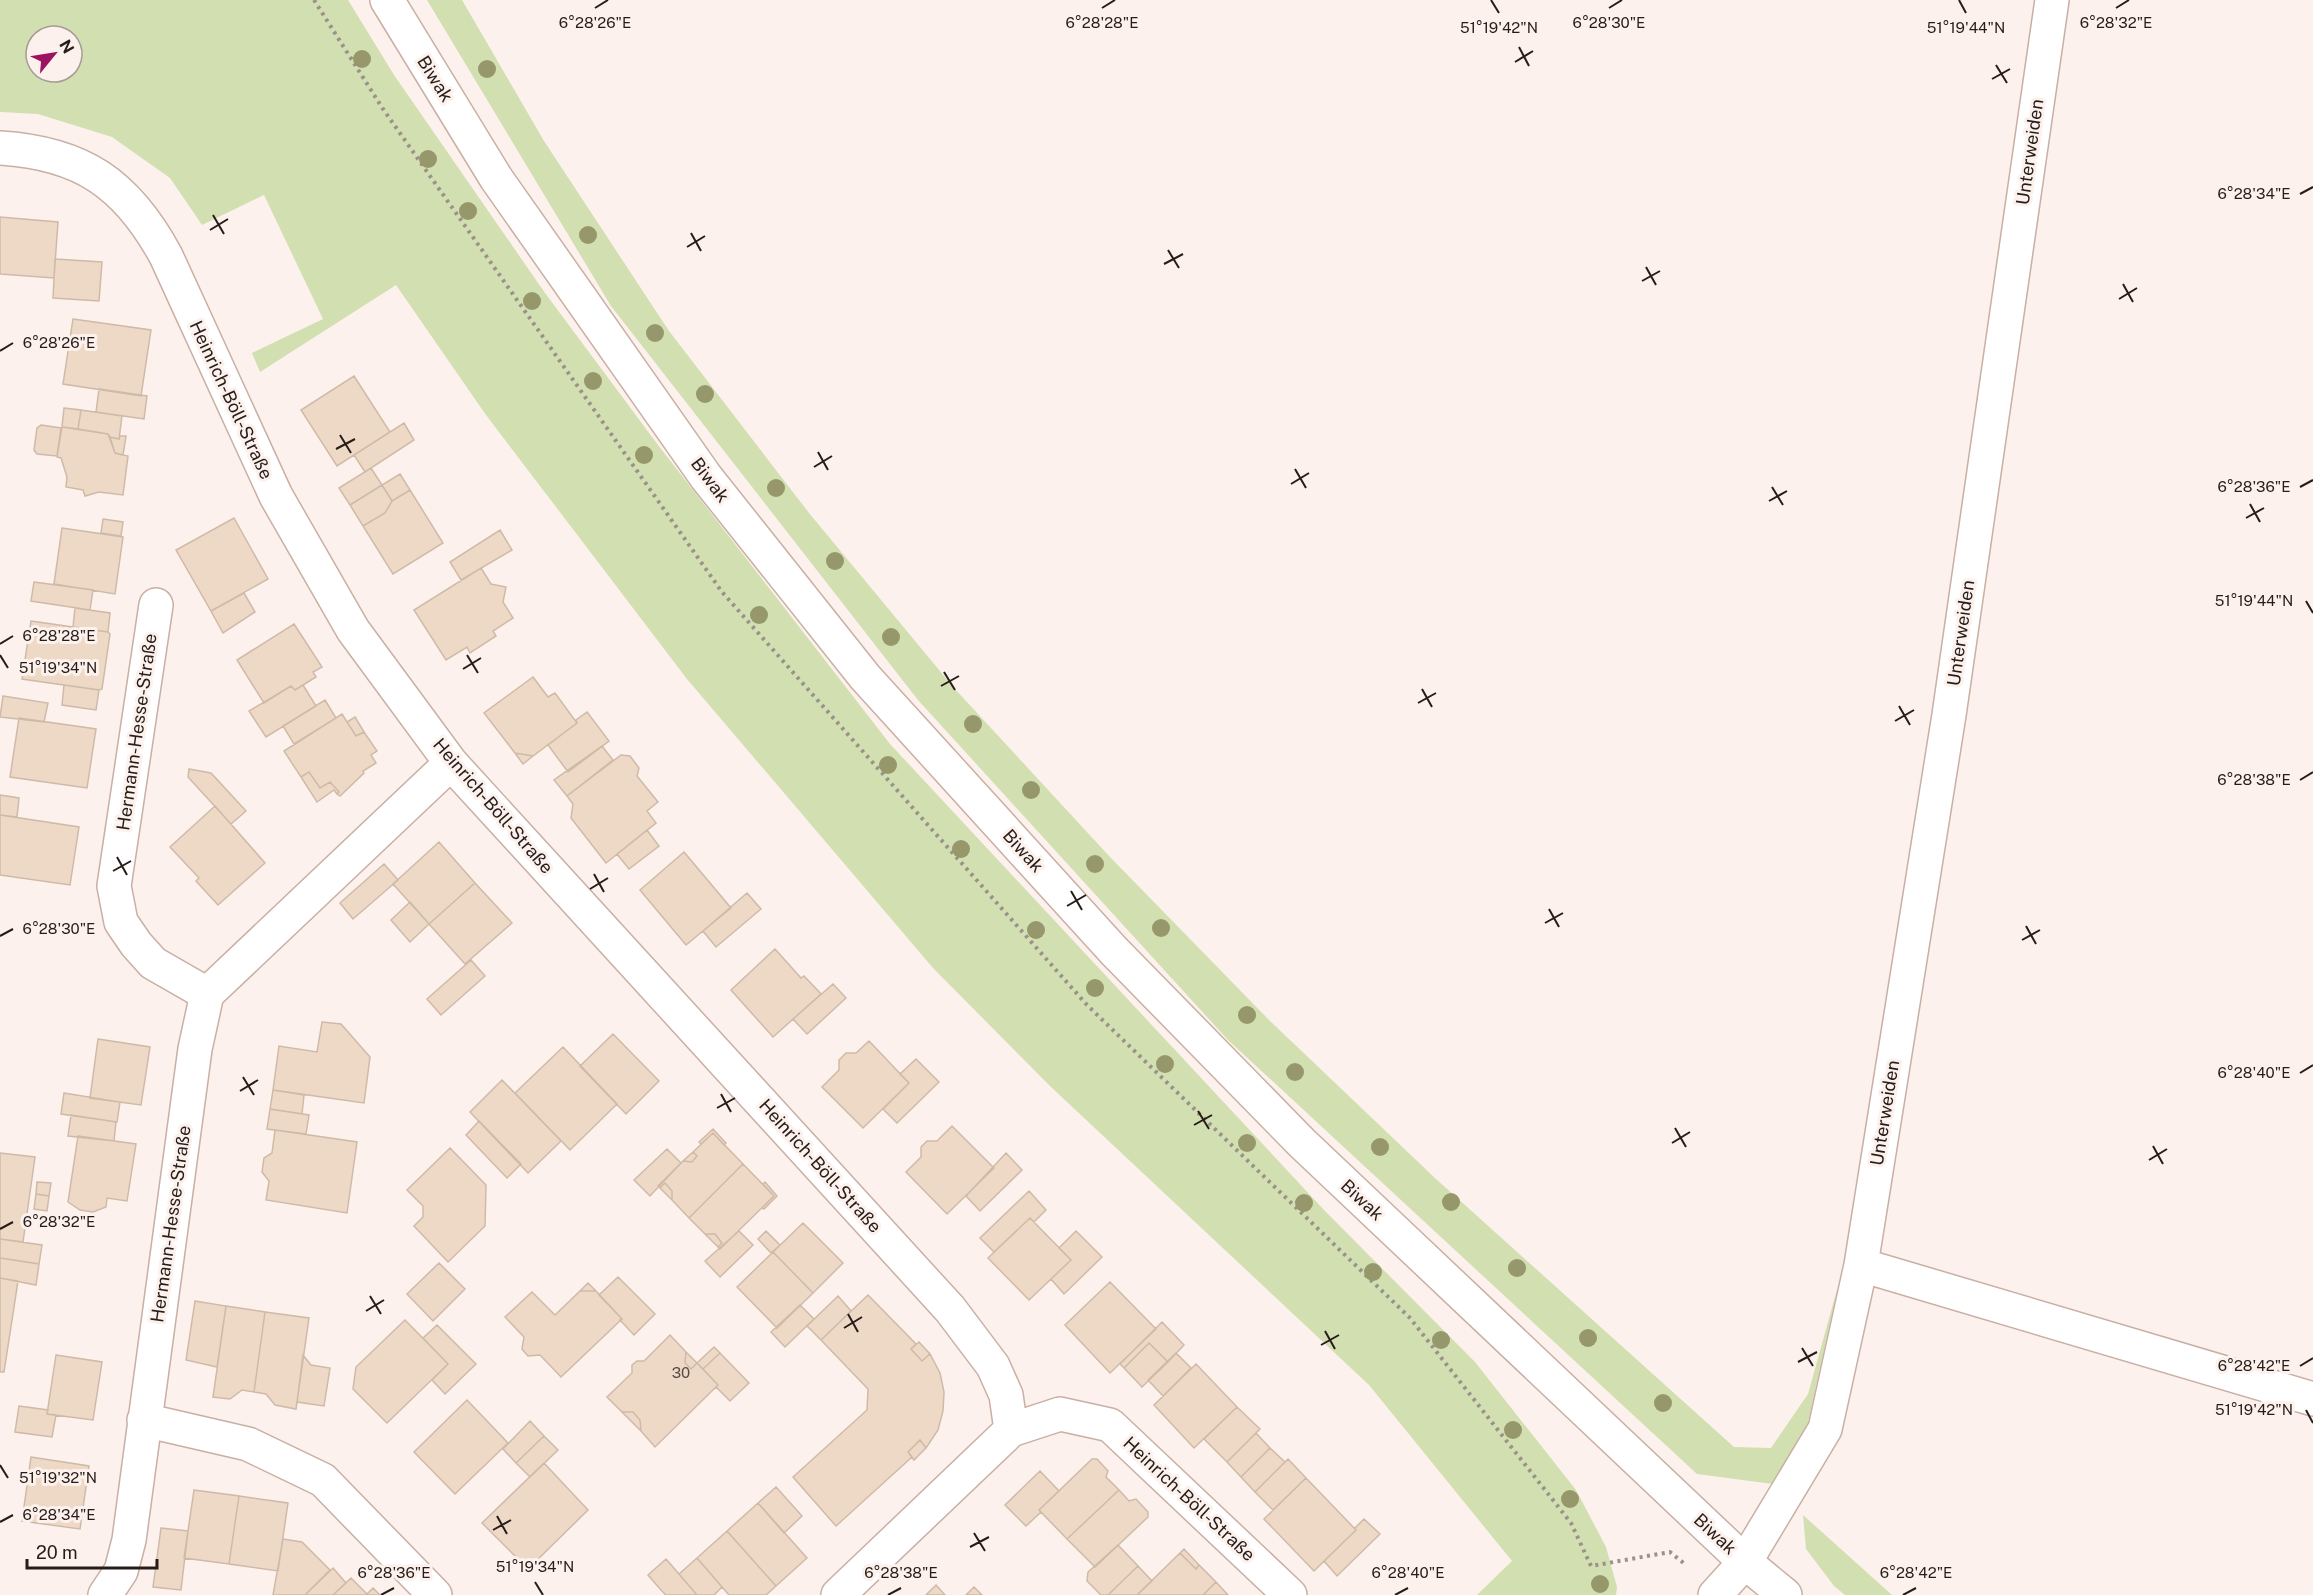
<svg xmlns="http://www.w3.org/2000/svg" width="2313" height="1595" font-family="'Public Sans',sans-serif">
  <rect width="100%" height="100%" fill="#fcf1ec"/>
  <path fill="#d2dfb0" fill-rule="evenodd" d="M0,0H348L394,75L545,293L658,445L890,744L1325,1211L1475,1362L1576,1490L1606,1547L1617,1587L1616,1595H1477L1512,1561L1369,1385L1050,1086L933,968L687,679L486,415L396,285L260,372L252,353L323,319L264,195L202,225L170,178L112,137L38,114L0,112ZM36,36H72V72H36Z
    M427,0H462L544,141L669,331L809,513L954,688L1110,857L1270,1021L1436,1179L1734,1447L1771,1448L1808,1394L1838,1286L1805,1436L1773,1484L1697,1474L1228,1040L918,700L611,306Z
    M1803,1515L1892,1595H1845L1834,1586L1806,1549Z"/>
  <path fill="#eed9c6" stroke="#cfbaa8" stroke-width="1.5" d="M0,217L58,222L54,278L0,274Z
    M55,259L102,262L99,301L53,298Z
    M73,319L151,330L141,396L63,384Z
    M354,376L390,432L337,466L301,410Z
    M99,389L147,396L144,419L96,412Z
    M64,408L81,410L78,429L62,427Z
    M81,410L122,416L119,439L110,437L108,434L78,429Z
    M404,423L414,440L365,472L354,455Z
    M41,425L61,428L57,456L37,454L34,450L37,428Z
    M62,427L108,434L115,453L128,456L123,495L99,492L85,496L83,490L66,487L67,477L61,458L57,457Z
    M120,436H126L123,455L115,453L110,437L119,439Z
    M371,468L382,485L350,505L339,488Z
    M400,474L410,490L392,501L382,485Z
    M382,485L392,501L385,513L363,526L350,505Z
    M410,490L443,543L393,574L363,526L385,513L392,501Z
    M234,518L268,579L211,611L176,550Z
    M103,519L123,522L121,536L101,533Z
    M62,528L123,537L115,594L54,584Z
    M500,530L512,550L461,580L450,562Z
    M481,568L491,584L506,587L503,602L513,618L493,631L496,636L470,653L467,647L446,660L414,610Z
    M34,582L93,590L90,610L31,601Z
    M244,593L255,612L223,633L211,611Z
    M75,608L110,613L108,632L73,627Z
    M31,621L108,632L110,634L102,689L99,690L22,679Z
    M294,624L322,667L313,672L316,677L303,685L295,690L291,686L264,703L237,660Z
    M533,677L548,697L555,693L577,723L533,756L515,753L484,713Z
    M64,685L99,690L96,710L62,705Z
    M303,685L316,706L266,737L249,711L291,686L295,690Z
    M3,696L48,703L44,722L0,717Z
    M325,700L336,718L294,744L283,726Z
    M587,712L609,741L568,772L548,745L577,723L576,720Z
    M342,714L356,736L364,732L377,751L371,755L376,763L363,771L364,773L340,796L337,794L339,792L330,782L320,788L309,772L301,777L284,751Z
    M355,717L364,732L356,736L347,722Z
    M19,718L96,729L87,788L10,777Z
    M602,746L613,760L567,796L554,780Z
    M515,753L533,756L523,764Z
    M621,755L630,756L639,768L637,776L658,802L647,811L656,823L606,863L571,818L573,804L567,796Z
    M189,769L211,773L246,811L231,824L188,777Z
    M309,772L320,788L330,782L339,792L337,794L334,790L317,802L301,777Z
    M0,795L19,798L17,817L0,815Z
    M215,806L265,863L218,905L196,881L199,878L170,847Z
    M0,815L79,827L70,885L0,875Z
    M647,830L659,846L629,869L617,854Z
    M439,842L475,883L429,924L393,884Z
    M684,852L731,908L686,945L640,890Z
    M384,864L398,880L353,919L340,903Z
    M475,883L512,923L465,964L429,924Z
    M747,893L761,909L716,947L703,931Z
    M410,902L429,924L410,942L391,920Z
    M775,949L801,978L804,976L821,994L773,1037L731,990Z
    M471,960L485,976L441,1015L427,999Z
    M833,984L846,998L807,1034L793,1019Z
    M322,1022L341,1024L370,1057L364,1103L273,1090L279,1046L317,1052Z
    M613,1034L659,1081L626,1114L580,1066Z
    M98,1039L150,1047L141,1105L90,1098Z
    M869,1041L909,1083L863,1128L822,1087L839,1070V1060L846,1053H856Z
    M563,1047L617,1104L570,1150L515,1093Z
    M916,1059L939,1082L897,1123L883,1109L909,1083L900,1074Z
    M502,1080L561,1141L528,1173L470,1112Z
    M273,1090L304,1095L302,1114L270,1109Z
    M64,1093L120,1102L117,1122L61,1114Z
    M270,1109L309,1115L306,1134L267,1129Z
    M71,1115L116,1122L114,1141L68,1136Z
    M479,1121L521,1164L507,1178L466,1135Z
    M952,1126L994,1168L947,1214L906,1172L921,1157V1147L927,1141H937Z
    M713,1129L726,1143L724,1145L713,1133L701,1144L699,1142Z
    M275,1130L357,1142L347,1213L266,1200L269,1181L262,1172L264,1158L272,1153Z
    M713,1133L743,1164L689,1218L672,1200V1191L665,1183L660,1188L658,1186L683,1161L692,1162L697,1156L693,1152Z
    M78,1136L136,1144L127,1201L107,1198L106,1207L93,1212L80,1210L68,1202Z
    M450,1148L486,1185L485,1226L448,1262L414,1226L423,1217V1206L407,1190Z
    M667,1149L681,1163L650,1196L634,1180Z
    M693,1152L697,1156L692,1162L683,1161Z
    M0,1153L35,1157L23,1242L0,1239Z
    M1006,1153L1022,1170L980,1211L966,1196Z
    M743,1164L774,1196L720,1249L718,1247L722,1243L715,1234H705L689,1218Z
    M37,1182L51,1183L49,1196L36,1194Z
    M765,1182L777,1196L764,1209L762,1208L774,1196L763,1184Z
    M665,1183L672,1191V1200L660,1188Z
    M1029,1191L1046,1210L1034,1222L1030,1218L994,1252L980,1238Z
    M36,1194L49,1196L47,1211L34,1209Z
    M1030,1218L1071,1260L1029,1300L988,1258Z
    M803,1223L843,1263L813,1293L773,1252Z
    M739,1231L753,1245L720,1277L705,1261Z
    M766,1231L780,1245L771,1253L758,1239Z
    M1076,1231L1102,1257L1064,1294L1051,1279L1071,1260L1059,1248Z
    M705,1234H715L722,1243L718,1247Z
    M0,1239L42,1245L39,1264L0,1258Z
    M773,1252L813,1293L777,1328L737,1287Z
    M0,1258L39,1264L36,1285L0,1278Z
    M439,1263L465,1289L433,1321L407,1294Z
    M618,1277L655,1314L634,1335L620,1320L622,1319L599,1295Z
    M0,1278L18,1281L4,1372H0Z
    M1110,1282L1156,1329L1110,1373L1065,1325Z
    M588,1283L596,1291H580Z
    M580,1291H596L622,1319L561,1377L540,1355L528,1356L522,1349L524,1337L505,1317L532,1292L555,1315Z
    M868,1295L916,1344L911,1349L922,1361L930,1354L940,1373L944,1392L943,1411L938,1430L926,1448L920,1440L908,1452L912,1457L836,1526L793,1477L867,1410L868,1389L821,1340Z
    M838,1296L851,1311L821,1340L807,1326Z
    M195,1301L226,1306L217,1367L186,1360Z
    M800,1305L814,1319L785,1347L771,1332Z
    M226,1306L265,1312L254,1392L242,1390L230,1399L213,1397Z
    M265,1312L309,1318L296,1409L275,1405L266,1394L254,1392Z
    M405,1320L448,1364L387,1423L353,1389L356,1367Z
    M1162,1322L1184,1345L1168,1362L1149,1343L1124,1368L1120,1364Z
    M437,1325L476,1364L445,1394L432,1380L448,1364L423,1338Z
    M670,1335L686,1352L685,1363L691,1369L697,1363L718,1385L655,1447L641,1431L640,1420L633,1412H622L607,1397L632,1373V1365L637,1361H644Z
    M919,1342L930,1354L922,1361L911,1349Z
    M1149,1343L1168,1362L1142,1387L1124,1368Z
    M714,1347L720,1353L703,1369L697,1363Z
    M686,1352L697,1363L691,1369L685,1363Z
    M720,1353L749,1383L730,1401L716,1387L718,1385L703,1369Z
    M1176,1353L1191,1368L1163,1396L1148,1380Z
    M56,1355L102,1362L93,1420L47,1414Z
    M303,1355L311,1365L330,1368L324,1406L297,1402Z
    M1196,1364L1237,1407L1194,1448L1154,1405Z
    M467,1400L508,1443L455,1494L414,1452Z
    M19,1406L48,1410L47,1414L56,1415L52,1437L15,1432Z
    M1237,1407L1260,1429L1227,1462L1204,1439Z
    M622,1412H633L640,1420L641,1431Z
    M530,1421L544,1436L516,1463L503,1449Z
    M1256,1433L1270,1448L1241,1477L1227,1462Z
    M544,1436L558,1450L530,1477L516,1463Z
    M920,1440L926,1448L914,1460L908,1452Z
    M1270,1448L1285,1462L1255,1492L1241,1477Z
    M31,1457L89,1466L80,1529L22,1521Z
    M1092,1459H1097L1108,1471L1106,1477L1119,1490L1067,1539L1039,1510Z
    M1288,1459L1306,1478L1273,1510L1255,1492Z
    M544,1463L588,1510L528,1569L482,1523Z
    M1040,1471L1059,1491L1039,1510L1041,1512L1026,1526L1005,1505Z
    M1306,1478L1356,1530L1314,1571L1264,1519Z
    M776,1487L802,1516L784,1533L758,1503Z
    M194,1490L239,1496L229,1564L184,1558Z
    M1119,1490L1129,1501L1136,1499L1148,1512V1517L1095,1567L1067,1539Z
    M239,1496L288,1503L278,1571L229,1564Z
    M758,1503L807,1558L776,1586L727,1531Z
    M1364,1519L1380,1534L1337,1576L1324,1561L1356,1530L1355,1528Z
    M161,1528L188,1531L181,1590L153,1587Z
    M727,1531L776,1586L766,1595H729L697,1558Z
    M283,1539L302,1542L330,1570L305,1595H273Z
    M1118,1545L1138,1566L1108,1595H1101L1087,1581L1088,1572Z
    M1184,1549L1199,1565L1196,1569L1180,1553Z
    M1180,1553L1196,1569L1199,1565L1216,1582L1203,1595H1137Z
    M697,1558L722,1587L714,1595H697L679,1574Z
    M666,1559L679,1574L697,1595H666L661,1590L648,1575Z
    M1138,1566L1152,1581L1137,1595H1108Z
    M333,1568L346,1583L333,1595H305Z
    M351,1578L367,1594L373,1588L380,1595H333Z
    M1216,1582L1228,1595H1203Z
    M936,1585L945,1595H926Z
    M974,1587L982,1595H966Z"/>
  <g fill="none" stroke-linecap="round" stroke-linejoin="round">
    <g stroke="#c9afa4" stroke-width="36">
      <path id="street" d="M0,148C82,153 127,184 166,256L276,496L353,630L451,763L950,1309L993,1366L1006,1395L1011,1430
        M156,605L114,886L121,922L136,944L153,963L207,994
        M1861,1265L1949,715L2052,0
        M144,1420L248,1444L323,1480L435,1595
        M105,1595L121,1571L129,1540L195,1049L207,994L451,763
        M838,1595L1011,1430L1060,1414L1110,1425L1290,1595
        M1715,1595L1745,1562L1825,1429L1861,1265L2313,1399"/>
    </g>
    <g stroke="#c9afa4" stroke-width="36">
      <path id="secondary" d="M387,0L496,178L706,477L865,677L1114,951L1302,1143L1745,1562L1785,1595"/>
    </g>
    <path stroke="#9b918c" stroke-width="4" stroke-dasharray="3 4.5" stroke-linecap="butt" d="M314,0L383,109L722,592L1087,1005L1410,1318L1571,1523L1591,1566L1670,1552L1686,1565"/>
    <use href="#street" stroke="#fff" stroke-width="33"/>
    <use href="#secondary" stroke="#fff" stroke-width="33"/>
  </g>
  <g fill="#96986b">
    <circle cx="362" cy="59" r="9"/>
    <circle cx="487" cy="69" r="9"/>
    <circle cx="428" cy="159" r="9"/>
    <circle cx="468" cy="211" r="9"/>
    <circle cx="588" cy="235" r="9"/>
    <circle cx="532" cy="301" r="9"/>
    <circle cx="655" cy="333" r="9"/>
    <circle cx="593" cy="381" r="9"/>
    <circle cx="705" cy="394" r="9"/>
    <circle cx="644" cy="455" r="9"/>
    <circle cx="776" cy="488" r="9"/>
    <circle cx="835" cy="561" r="9"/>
    <circle cx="759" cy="615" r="9"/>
    <circle cx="891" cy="637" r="9"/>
    <circle cx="973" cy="724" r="9"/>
    <circle cx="888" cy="765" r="9"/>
    <circle cx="1031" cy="790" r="9"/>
    <circle cx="961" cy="849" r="9"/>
    <circle cx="1095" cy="864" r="9"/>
    <circle cx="1161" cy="928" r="9"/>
    <circle cx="1036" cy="930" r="9"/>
    <circle cx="1095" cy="988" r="9"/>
    <circle cx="1247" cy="1015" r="9"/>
    <circle cx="1165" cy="1064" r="9"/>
    <circle cx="1295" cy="1072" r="9"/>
    <circle cx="1247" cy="1143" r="9"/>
    <circle cx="1380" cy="1147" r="9"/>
    <circle cx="1451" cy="1202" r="9"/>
    <circle cx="1304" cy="1203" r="9"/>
    <circle cx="1517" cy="1268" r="9"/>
    <circle cx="1373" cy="1272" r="9"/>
    <circle cx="1588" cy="1338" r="9"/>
    <circle cx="1441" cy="1340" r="9"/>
    <circle cx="1663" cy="1403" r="9"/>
    <circle cx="1513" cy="1430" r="9"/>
    <circle cx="1570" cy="1499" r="9"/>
    <circle cx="1600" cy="1584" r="9"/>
  </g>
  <path fill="none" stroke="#261c18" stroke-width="2" d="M1491,0L1499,13M1959,0L1966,13M595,8L608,0M1102,8L1115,0M1609,8L1622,0M2116,8L2129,0M1519,47L1529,66M1515,62L1533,51M1996,65L2007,83M1992,79L2010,69M2300,194L2313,187M213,215L224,234M210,230L228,219M691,233L701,251M687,247L705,236M1168,250L1179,268M1164,264L1183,254M1646,267L1656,285M1642,281L1660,271M2123,284L2133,302M2119,299L2137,288M0,351L13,343M340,435L351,453M336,449L355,439M818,452L828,470M814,467L832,456M1295,469L1306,488M1291,484L1309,473M1772,487L1783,505M2300,487L2313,480M1769,501L1787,491M2250,504L2260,522M2246,518L2264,508M2306,601L2313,613M0,644L13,636M0,655L8,668M467,655L478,673M463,669L481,658M944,672L955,690M941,686L959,676M1422,689L1432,707M1418,703L1436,693M1899,706L1910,725M1895,721L1914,710M2300,780L2313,772M117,857L127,875M113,871L131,861M594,874L604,892M590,889L608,878M1071,891L1082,910M1067,906L1086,895M1549,909L1559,927M1545,923L1563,913M2026,926L2036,944M0,936L13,929M2022,940L2040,930M2300,1073L2313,1065M243,1077L254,1095M240,1091L258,1080M721,1094L731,1112M717,1108L735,1098M1198,1111L1209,1129M1194,1125L1212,1115M1675,1128L1686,1147M1672,1143L1690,1132M2153,1146L2163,1164M2149,1160L2167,1149M0,1229L13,1222M370,1296L381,1314M366,1311L384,1300M848,1314L858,1332M844,1328L862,1317M1325,1331L1335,1349M1321,1345L1339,1335M1802,1348L1813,1366M1798,1362L1817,1352M2300,1366L2313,1358M2306,1410L2313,1423M0,1465L8,1478M497,1516L507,1534M0,1522L13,1515M493,1530L511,1520M974,1533L985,1551M970,1547L989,1537M535,1582L543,1595M381,1595L394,1588M888,1595L901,1588M1395,1595L1408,1588M1903,1595L1916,1588"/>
  <g text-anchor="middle" stroke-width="6" stroke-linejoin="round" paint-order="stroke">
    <g font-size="15" fill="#584b44">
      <text x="681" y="1378">30</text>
    </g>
    <g font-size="18" fill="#261c18" stroke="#fcf1ec">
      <text transform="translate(435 79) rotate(58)" y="6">Biwak</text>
      <text transform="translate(2030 152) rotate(-82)" y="6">Unterweiden</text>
      <text transform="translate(231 400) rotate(65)" y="6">Heinrich-Böll-Straße</text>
      <text transform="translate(710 480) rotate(53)" y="6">Biwak</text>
      <text transform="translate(1961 633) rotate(-82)" y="6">Unterweiden</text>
      <text transform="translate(137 732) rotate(-82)" y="6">Hermann-Hesse-Straße</text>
      <text transform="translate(493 806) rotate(49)" y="6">Heinrich-Böll-Straße</text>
      <text transform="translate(1023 851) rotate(48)" y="6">Biwak</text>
      <text transform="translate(1885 1113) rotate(-81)" y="6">Unterweiden</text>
      <text transform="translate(820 1166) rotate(48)" y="6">Heinrich-Böll-Straße</text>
      <text transform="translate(1362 1200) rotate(43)" y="6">Biwak</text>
      <text transform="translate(171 1224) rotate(-82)" y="6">Hermann-Hesse-Straße</text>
      <text transform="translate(1189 1499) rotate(43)" y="6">Heinrich-Böll-Straße</text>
      <text transform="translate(1715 1534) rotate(43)" y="6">Biwak</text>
    </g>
  </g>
  <g font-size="15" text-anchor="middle" fill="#261c18" stroke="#fcf1ec" stroke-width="6" stroke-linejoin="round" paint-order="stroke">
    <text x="595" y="28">6°28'26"E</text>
    <text x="1102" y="28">6°28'28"E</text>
    <text x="1609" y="28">6°28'30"E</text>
    <text x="2116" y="28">6°28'32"E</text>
    <text x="1499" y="33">51°19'42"N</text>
    <text x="1966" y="33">51°19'44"N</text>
    <text x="2254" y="199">6°28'34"E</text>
    <text x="59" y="348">6°28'26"E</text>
    <text x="2254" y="492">6°28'36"E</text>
    <text x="2254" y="606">51°19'44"N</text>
    <text x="59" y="641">6°28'28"E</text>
    <text x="58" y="673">51°19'34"N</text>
    <text x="2254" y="785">6°28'38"E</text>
    <text x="59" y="934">6°28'30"E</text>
    <text x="2254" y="1078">6°28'40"E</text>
    <text x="59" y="1227">6°28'32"E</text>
    <text x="2254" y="1371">6°28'42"E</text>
    <text x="2254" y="1415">51°19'42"N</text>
    <text x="58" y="1483">51°19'32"N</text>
    <text x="59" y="1520">6°28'34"E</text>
    <text x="535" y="1572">51°19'34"N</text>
    <text x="394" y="1578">6°28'36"E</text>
    <text x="901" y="1578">6°28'38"E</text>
    <text x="1408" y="1578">6°28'40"E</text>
    <text x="1916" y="1578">6°28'42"E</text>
  </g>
  <g transform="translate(54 54) rotate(60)"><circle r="28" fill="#fcf1ec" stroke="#a69c97" stroke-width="1.5"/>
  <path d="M0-4.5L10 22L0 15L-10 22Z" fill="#9e1360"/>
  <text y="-9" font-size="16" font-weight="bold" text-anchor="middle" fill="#261c18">N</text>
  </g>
  <path d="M27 1559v9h130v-9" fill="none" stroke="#261c18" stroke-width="3"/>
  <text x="36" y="1559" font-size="18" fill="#261c18" stroke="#fcf1ec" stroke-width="4.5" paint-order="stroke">20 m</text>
</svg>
